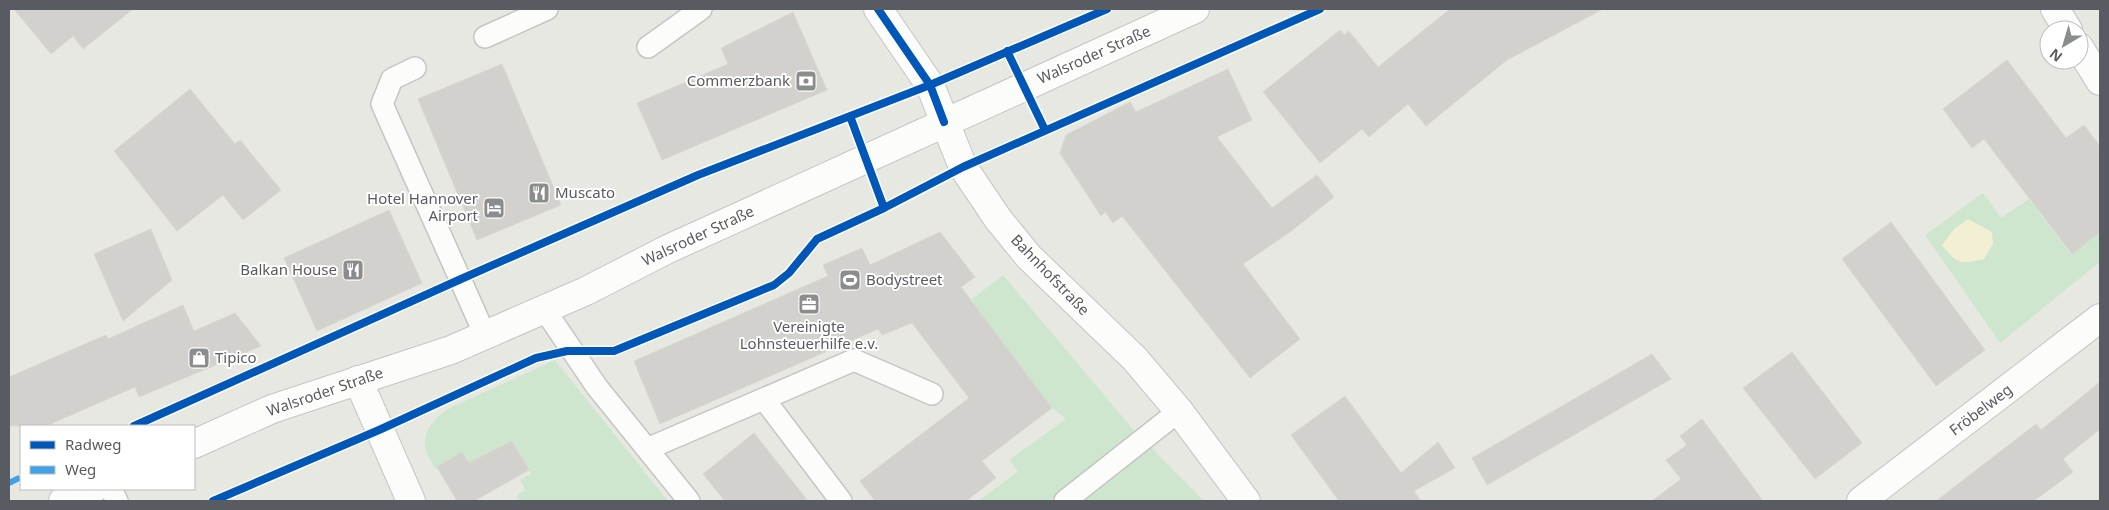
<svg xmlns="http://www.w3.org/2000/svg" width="2109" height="510" font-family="'Noto Sans',sans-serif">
  <rect width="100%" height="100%" fill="#e8e8e2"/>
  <path fill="#cee6ce" d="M1983,193L2001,218L2029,199L2071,254L2100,232V262L2000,343L1925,235Z
    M1003,275L1132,428L1204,501H978L1018,472L1009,460L1066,419L1052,408L971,300Z
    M555,360L668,501H519L516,496L525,490L520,480L531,474L512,441L469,463L462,452L435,469C432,462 426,454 425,447C423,428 438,415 452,407Z"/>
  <path fill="#f2efd5" d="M1968,219L1992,232L1993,244L1984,259C1961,264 1957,265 1942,245L1954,229Z"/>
  <path fill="#d2d1cd" stroke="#d8d7d1" d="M14,9H133L83,49L73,36L51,54Z
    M1450,9H1603L1507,60L1426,126L1408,104L1369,137L1362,129L1320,163L1263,92L1340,30L1344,35L1349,31L1378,67Z
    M793,12L827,90L662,160L637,103L728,64L721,48Z
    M2007,60L2066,138L2084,125L2100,146V232L2072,254L1984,139L1972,148L1943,109Z
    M502,64L561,205L477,240L418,99Z
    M1228,69L1252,120L1217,137L1272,208L1317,175L1334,197L1290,232L1243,264L1300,339L1250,378L1122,216L1113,223L1105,212L1101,216L1060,153L1066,135L1130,102L1136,112Z
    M190,89L235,144L240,140L281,190L243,220L223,195L177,231L114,151Z
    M389,210L422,283L317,331L284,258Z
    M1891,222L1985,350L1936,386L1842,259Z
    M151,229L172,280L123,321L94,254Z
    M940,232L975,277L961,287L1052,408L982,461L996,478L966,501H875L860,481L969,398L912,323L882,335L878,329L660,424L634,361L828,276L823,265L862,248L870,265Z
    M183,305L194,331L235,313L261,346L139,397L135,387L46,426H9V377L106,335L108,339Z
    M1792,352L1862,443L1815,479L1743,388Z
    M1652,354L1671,379L1487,485L1472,458Z
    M2100,382V429L2063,459L2073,472L2034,501H1936L2036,424L2041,430Z
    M1345,396L1401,473L1438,442L1455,468L1414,491L1421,501H1339L1291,435Z
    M1702,419L1763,501H1652L1681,479L1666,460L1687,445L1680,436Z
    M754,433L808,501H725L703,474Z
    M512,441L529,470L474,501H457L437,467L462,452L469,463Z"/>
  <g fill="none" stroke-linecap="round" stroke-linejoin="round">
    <g stroke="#c5c6c4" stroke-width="24">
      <path id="lane" d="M485,37L547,9
        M648,47L701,9
        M415,68L392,79L382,104L485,335
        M544,309L597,387L689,501
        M764,399L841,501
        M647,449L854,360L932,394
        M111,489L117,501
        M1065,501L1179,411"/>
    </g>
    <g stroke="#c5c6c4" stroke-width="30">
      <path id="street" d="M878,9L930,85L963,167L998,219L1029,257L1135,359L1179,411L1246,501
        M2055,9L2068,30
        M2079,47L2100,81
        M358,380L411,501
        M1861,501L2100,318"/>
    </g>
    <g stroke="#c4c5c5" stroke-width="30">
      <path id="secondary" d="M194,444L272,409L451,350L586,291L668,249L1195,9
        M63,501L93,489"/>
    </g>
    <use href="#lane" stroke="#fcfcfb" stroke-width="21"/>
    <use href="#street" stroke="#fcfcfb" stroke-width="28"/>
    <use href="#secondary" stroke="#fcfcfb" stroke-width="28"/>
    <path stroke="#42a1e6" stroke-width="6" stroke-dasharray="12 6" stroke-linecap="butt" d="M9,483L21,477"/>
    <g stroke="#fff" stroke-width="11">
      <path id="cycleway" d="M878,9L930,85L944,122
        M1007,51L1045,130
        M850,116L884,208
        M134,426L461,279L698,175L930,85L1107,9
        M213,501L379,430L536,358L567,351H614L774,285L789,273L817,239L884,208L963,167L1320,9"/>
    </g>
    <use href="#cycleway" stroke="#0057b8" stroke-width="8"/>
  </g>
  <defs>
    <g id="bank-square" transform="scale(1.125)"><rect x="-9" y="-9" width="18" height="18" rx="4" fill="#8a8c8e" stroke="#fff"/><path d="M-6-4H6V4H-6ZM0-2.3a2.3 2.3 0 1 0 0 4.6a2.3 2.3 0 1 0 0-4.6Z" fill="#fff"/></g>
    <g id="restaurant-square" transform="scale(1.125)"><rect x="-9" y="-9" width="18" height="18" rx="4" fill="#8a8c8e" stroke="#fff"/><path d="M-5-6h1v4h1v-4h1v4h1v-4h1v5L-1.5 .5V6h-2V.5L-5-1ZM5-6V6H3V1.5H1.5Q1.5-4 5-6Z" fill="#fff"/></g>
    <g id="hotel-square" transform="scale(1.125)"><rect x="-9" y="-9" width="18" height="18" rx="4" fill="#8a8c8e" stroke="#fff"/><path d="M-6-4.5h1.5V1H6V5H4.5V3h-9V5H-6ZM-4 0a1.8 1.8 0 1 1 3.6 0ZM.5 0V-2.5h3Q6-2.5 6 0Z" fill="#fff"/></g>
    <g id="stadium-square" transform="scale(1.125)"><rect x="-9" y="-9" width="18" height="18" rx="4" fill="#8a8c8e" stroke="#fff"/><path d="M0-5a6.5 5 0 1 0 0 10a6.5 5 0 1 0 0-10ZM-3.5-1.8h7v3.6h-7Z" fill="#fff"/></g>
    <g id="office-square" transform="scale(1.125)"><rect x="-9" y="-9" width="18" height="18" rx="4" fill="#8a8c8e" stroke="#fff"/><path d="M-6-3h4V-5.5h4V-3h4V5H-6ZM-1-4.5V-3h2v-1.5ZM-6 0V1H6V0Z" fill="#fff"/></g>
    <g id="shop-square" transform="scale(1.125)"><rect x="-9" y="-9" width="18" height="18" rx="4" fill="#8a8c8e" stroke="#fff"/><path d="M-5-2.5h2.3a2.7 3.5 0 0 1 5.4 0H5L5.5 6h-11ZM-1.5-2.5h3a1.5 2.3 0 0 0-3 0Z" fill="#fff"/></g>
  </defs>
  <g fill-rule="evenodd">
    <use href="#bank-square" x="806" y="81"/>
    <use href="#restaurant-square" x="539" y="193"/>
    <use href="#hotel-square" x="494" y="208"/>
    <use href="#restaurant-square" x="353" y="270"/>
    <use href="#stadium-square" x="850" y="280"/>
    <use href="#office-square" x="809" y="304"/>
    <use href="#shop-square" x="199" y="358"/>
  </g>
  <g text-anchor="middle" stroke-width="4" stroke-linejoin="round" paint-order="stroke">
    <g font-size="15" fill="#585b61" stroke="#fff">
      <text transform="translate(1094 55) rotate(-24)" y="5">Walsroder Straße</text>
      <text transform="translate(698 236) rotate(-25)" y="5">Walsroder Straße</text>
      <text transform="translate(1050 275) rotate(46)" y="5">Bahnhofstraße</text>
      <text transform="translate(325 392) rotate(-19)" y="5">Walsroder Straße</text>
      <text transform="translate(1981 410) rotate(-37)" y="5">Fröbelweg</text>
    </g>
    <g font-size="15" fill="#585b61" stroke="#fff" text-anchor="end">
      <text x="790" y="86">Commerzbank</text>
      <text x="555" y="198" text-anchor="start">Muscato</text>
      <text x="478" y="204">Hotel Hannover<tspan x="478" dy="17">Airport</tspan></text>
      <text x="337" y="275">Balkan House</text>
      <text x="866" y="285" text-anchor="start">Bodystreet</text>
      <text x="809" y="332" text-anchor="middle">Vereinigte<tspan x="809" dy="17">Lohnsteuerhilfe e.v.</tspan></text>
      <text x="215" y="363" text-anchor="start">Tipico</text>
    </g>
  </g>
  <rect width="2109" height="510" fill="none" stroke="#585b61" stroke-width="20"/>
  <rect x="20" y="425" width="175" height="65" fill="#ffffff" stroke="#bcbdc0"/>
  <rect x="30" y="441" width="25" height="8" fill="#0057b8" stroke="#bcbdc0"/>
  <text x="65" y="450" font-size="15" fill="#585b61">Radweg</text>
  <rect x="30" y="466" width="25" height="8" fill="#42a1e6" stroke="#bcbdc0"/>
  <text x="65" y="475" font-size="15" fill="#585b61">Weg</text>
  <g transform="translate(2064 45) rotate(218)"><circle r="24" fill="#ffffff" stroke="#bcbdc0"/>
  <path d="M0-4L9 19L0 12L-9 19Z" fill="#8a8c8e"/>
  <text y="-8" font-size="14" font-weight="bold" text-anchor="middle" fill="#585b61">N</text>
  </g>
</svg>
